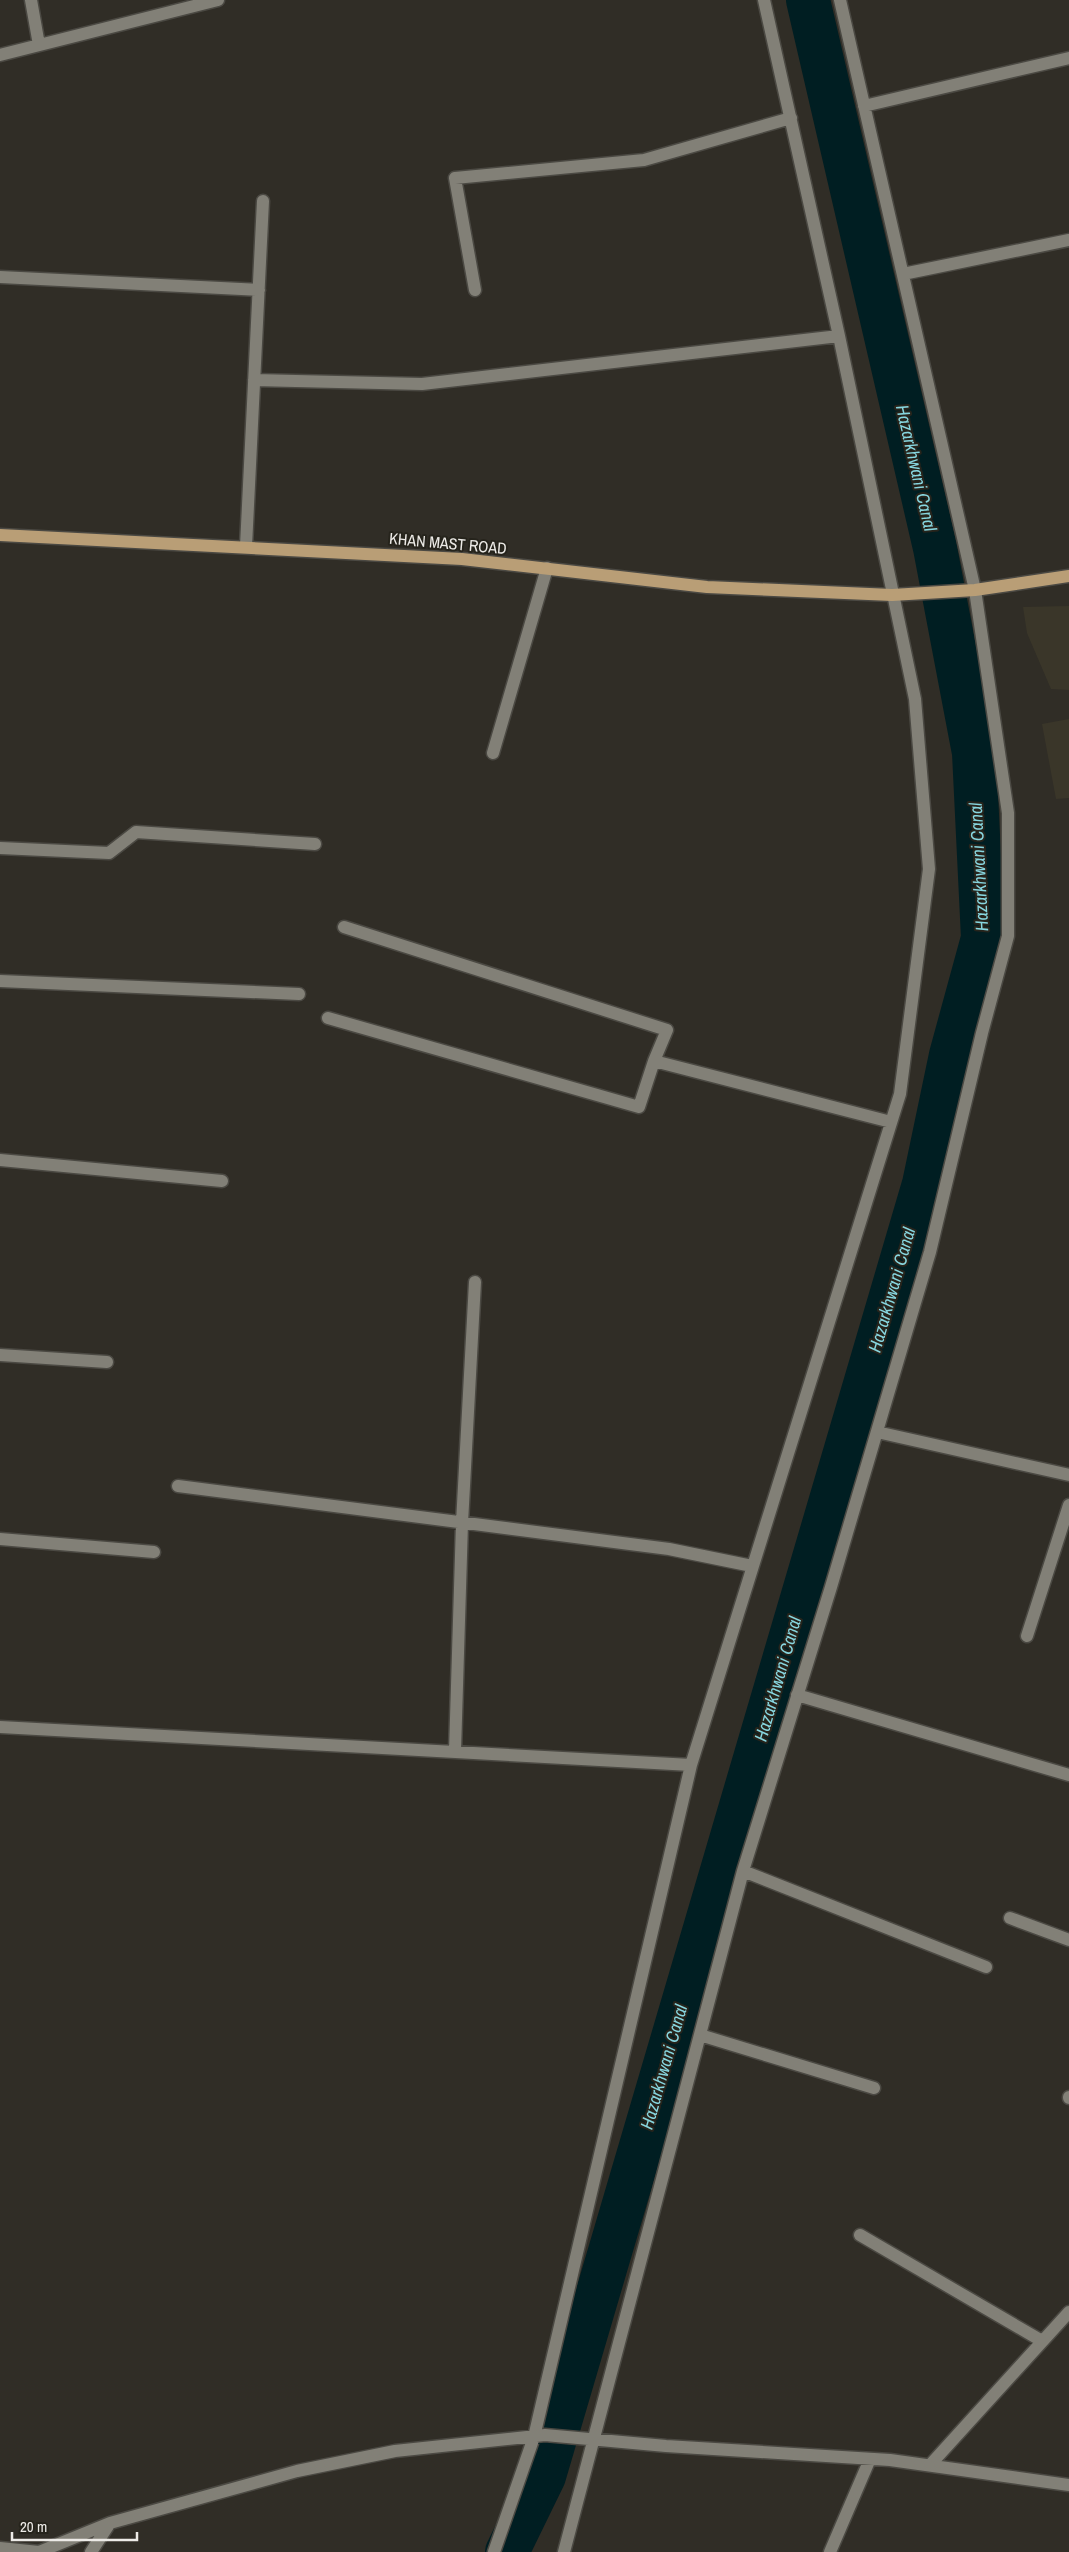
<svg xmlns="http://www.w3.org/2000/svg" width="1069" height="2552" font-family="'Archivo Narrow',sans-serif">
  <rect width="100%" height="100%" fill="#302d26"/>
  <path fill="#3a3629" d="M1069,606V690L1051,689L1027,633L1023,607Z
    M1069,719V798L1056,799L1042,724Z"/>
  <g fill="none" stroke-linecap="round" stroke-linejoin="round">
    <path stroke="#001e22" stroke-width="44" d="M507,2552L544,2476L924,1184L951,1055L983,938L974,753L935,548L808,0"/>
    <g stroke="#4b4943" stroke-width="15">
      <path id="minor" d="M31,0L39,45
        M0,55L218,0
        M864,106L1069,58
        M903,274L1069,240
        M0,277L259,290
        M475,290L455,178L644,160L791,118
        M254,380L422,384L839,336
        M246,546L263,201
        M493,753L547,568
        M0,848L109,853L136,832L315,844
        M344,927L667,1030L654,1061
        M0,981L299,994
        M328,1018L639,1107L654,1061L891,1122
        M0,1160L222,1181
        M0,1355L107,1362
        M877,1432L1069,1475
        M178,1486L669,1549L752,1566
        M0,1539L154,1552
        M1027,1636L1069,1505
        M797,1695L1069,1775
        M0,1727L691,1765
        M455,1751L462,1523L475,1282
        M743,1871L986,1967
        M1010,1918L1069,1940
        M700,2035L874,2088
        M1069,2097V2098
        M860,2235L1042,2341
        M930,2465L1069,2312
        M0,2548L39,2552L110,2523L297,2471L395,2451L545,2435L666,2446L890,2460L1069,2485
        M91,2552L110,2523
        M494,2552L534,2437L691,1765L900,1094L929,869L915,699L839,336L764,0
        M564,2552L743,1871L831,1587L930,1252L982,1033L1008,936V813L975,590L840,0
        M830,2552L870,2459"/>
    </g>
    <g stroke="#4b4943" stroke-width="15">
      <path id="major" d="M0,535L462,559L707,587L892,595L975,590L1069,576"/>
    </g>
    <use href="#minor" stroke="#828077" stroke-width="12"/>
    <use href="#major" stroke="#b99e76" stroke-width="12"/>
  </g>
  <g text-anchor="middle" stroke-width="4" stroke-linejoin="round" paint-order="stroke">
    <g font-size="16" fill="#edebe7" stroke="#26241c">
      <text transform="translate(448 543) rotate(5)" y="6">KHAN MAST ROAD</text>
    </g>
    <g font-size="18" font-style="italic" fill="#87d6df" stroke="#26241c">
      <text transform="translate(916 468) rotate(77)" y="6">Hazarkhwani Canal</text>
      <text transform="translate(979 867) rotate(-93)" y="6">Hazarkhwani Canal</text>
      <text transform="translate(892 1290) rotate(-74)" y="6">Hazarkhwani Canal</text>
      <text transform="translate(778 1679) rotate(-74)" y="6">Hazarkhwani Canal</text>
      <text transform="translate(664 2067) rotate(-74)" y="6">Hazarkhwani Canal</text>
    </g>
  </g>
  <path d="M12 2532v8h125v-8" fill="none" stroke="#edebe7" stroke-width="2.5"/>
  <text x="20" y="2532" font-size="15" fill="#edebe7" stroke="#26241c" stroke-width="4" paint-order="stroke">20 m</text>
</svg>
